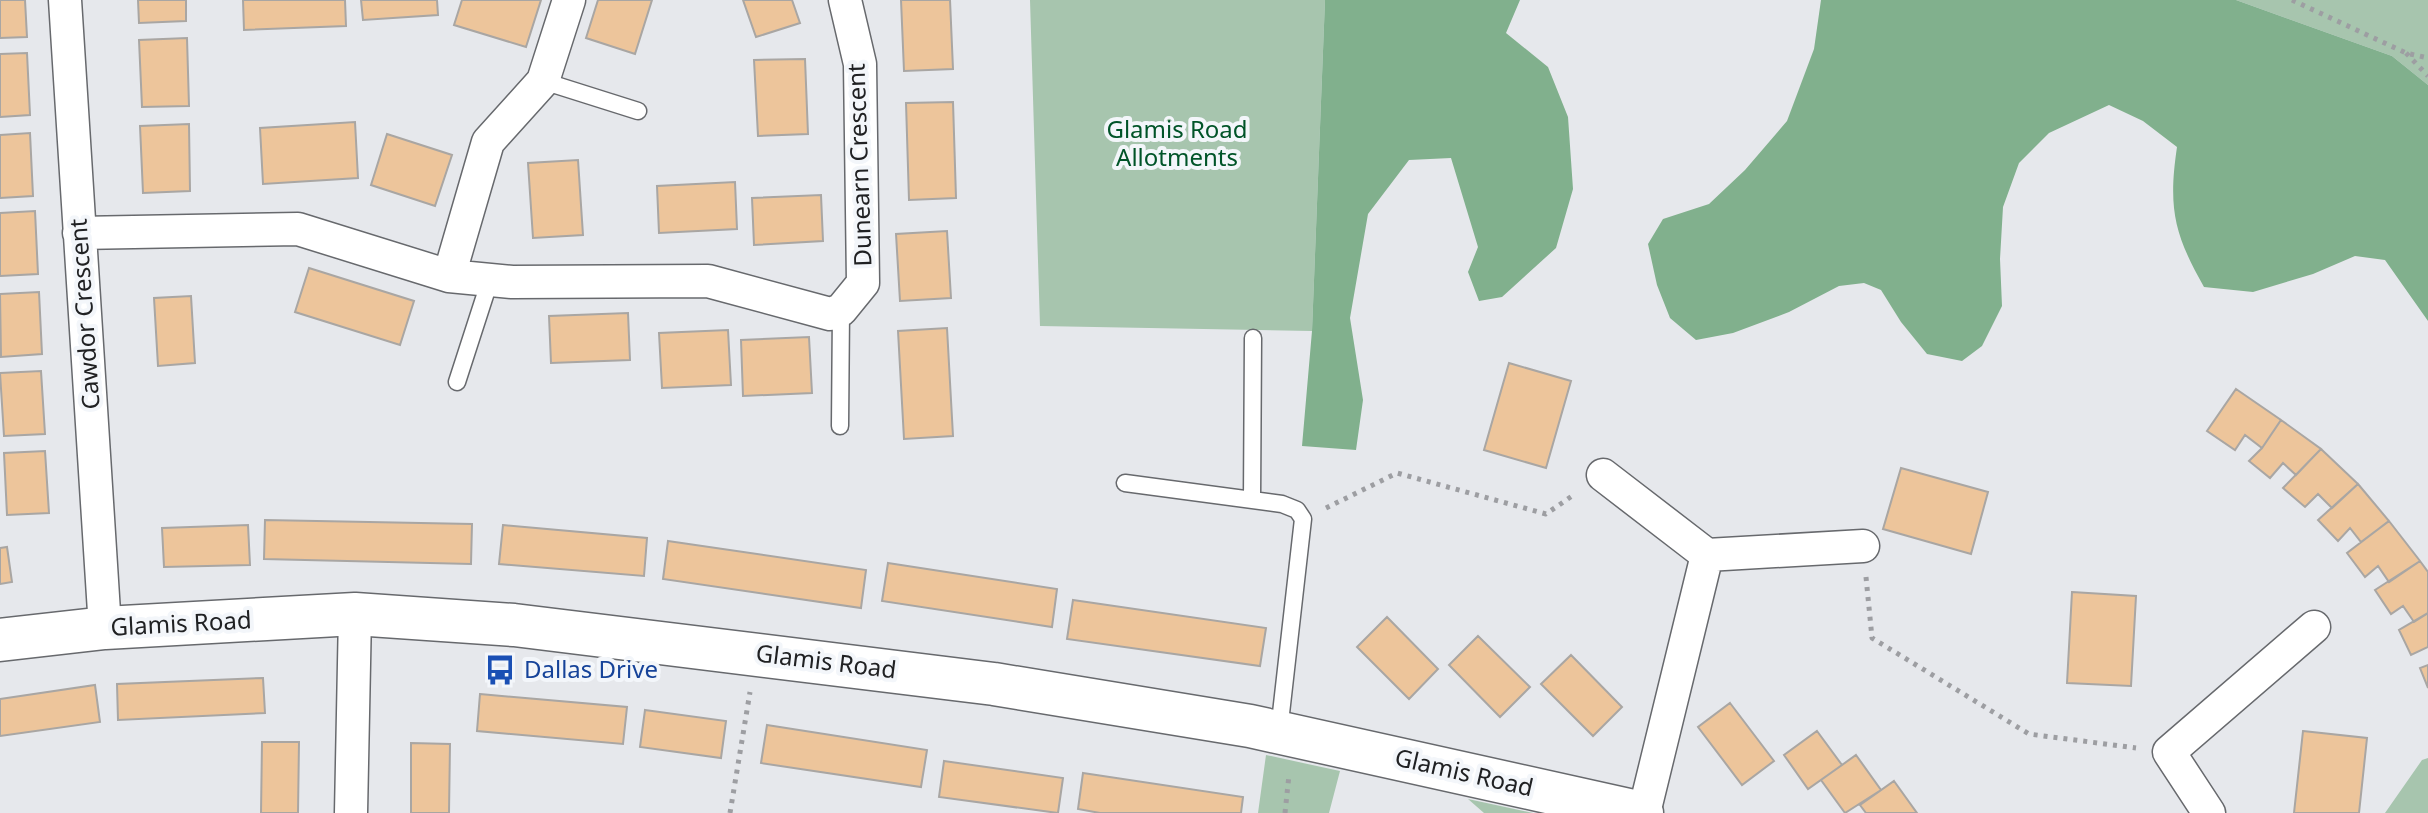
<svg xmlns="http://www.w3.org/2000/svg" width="2428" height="813" font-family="'Noto Sans',sans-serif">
  <rect width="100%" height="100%" fill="#e6e8ec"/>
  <path fill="#a7c5ae" d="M1030,0H1325L1312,331L1040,326Z
    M2236,0H2428V85L2392,56Z
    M1266,755L1340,771L1329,813H1258Z
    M2428,758V813H2385L2422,760Z
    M1468,799L1533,813H1484Z"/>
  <path fill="#81b08d" d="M1325,0H1520L1506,33L1548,67L1568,117L1573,189L1556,248L1502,297L1479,301L1468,272L1478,247L1451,158L1409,160L1368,214L1350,318L1363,400L1356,450L1302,446L1312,331Z
    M1821,0H2236L2392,56L2428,85V321L2385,260L2355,256L2313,274L2253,292L2204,287C2174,234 2168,208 2177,147L2143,121L2109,105L2049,133L2019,163L2003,207L2000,259L2002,306L1982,346L1962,361L1927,354L1901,322L1881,290L1864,283L1839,286L1789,312L1733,333L1696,340L1670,318L1657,285L1648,244L1663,219L1709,204L1745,170L1787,121L1814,49Z"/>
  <path fill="#edc59b" stroke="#a9a6a3" stroke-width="2" d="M0,0H25L27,37L0,38Z
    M138,0H186V21L139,23Z
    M243,0H345L346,26L244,30Z
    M361,0H437L438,15L363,20Z
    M462,0H541L526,47L454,25Z
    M598,0H652L635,54L586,38Z
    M743,0H792L800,23L756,37Z
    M901,0H950L953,69L904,71Z
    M187,38L189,106L142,107L139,40Z
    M27,53L30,115L0,117V54Z
    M805,59L808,134L758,136L754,60Z
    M953,102L956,198L909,200L906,103Z
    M355,122L358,178L263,184L260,128Z
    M189,124L190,191L143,193L140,126Z
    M30,133L33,196L0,198V135Z
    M387,134L452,155L435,206L371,185Z
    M578,160L583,235L533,238L528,163Z
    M735,182L737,229L659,233L657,186Z
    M821,195L823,241L754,245L752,198Z
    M35,211L38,274L0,276V213Z
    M947,231L951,298L900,301L896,234Z
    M309,268L414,301L400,345L295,312Z
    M39,292L42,354L1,357L0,294Z
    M191,296L195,363L158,366L154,298Z
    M628,313L630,360L551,363L549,316Z
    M947,328L953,436L904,439L898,331Z
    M728,330L731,385L662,388L659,333Z
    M809,337L812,393L743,396L741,340Z
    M1509,363L1571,381L1546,468L1484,450Z
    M41,371L45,434L4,436L0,373Z
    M2236,389L2281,420L2262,448L2245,435L2235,450L2207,431Z
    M2281,420L2321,449L2296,475L2283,463L2270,478L2249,461L2262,448Z
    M2321,449L2358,484L2332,508L2318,494L2305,507L2283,488Z
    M45,451L49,513L7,515L4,453Z
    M1901,468L1988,492L1971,554L1883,529Z
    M2358,484L2389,521L2361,542L2350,528L2338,541L2318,520Z
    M265,520L472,524L471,564L264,559Z
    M2389,521L2420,561L2389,582L2378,566L2365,577L2347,553Z
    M248,525L250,565L164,567L162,528Z
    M503,525L647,538L644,576L499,564Z
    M668,541L866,570L861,608L663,579Z
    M7,547L12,582L0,584V548Z
    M2420,561L2428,572V613L2414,622L2403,606L2391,614L2375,590Z
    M888,563L1057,589L1052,627L882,601Z
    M2072,592L2136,596L2131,686L2067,683Z
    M1073,600L1266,628L1260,666L1067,639Z
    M2428,613V647L2411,655L2399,630Z
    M1387,617L1438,669L1409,699L1357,647Z
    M1478,636L1530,687L1500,717L1449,665Z
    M1571,655L1622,707L1593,736L1541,684Z
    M2428,665V688L2420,668Z
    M263,678L265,713L118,720L117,684Z
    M95,685L100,722L0,736V699Z
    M480,694L627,707L623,744L477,731Z
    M1730,703L1774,761L1742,785L1698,727Z
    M645,710L726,721L721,758L640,747Z
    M767,725L927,750L921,787L761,763Z
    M1817,731L1842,765L1808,789L1784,755Z
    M2303,731L2367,738L2359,813H2294Z
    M262,742H299L298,813H261Z
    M411,743L450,744L449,813H411Z
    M1856,755L1881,790L1845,813L1821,780Z
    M944,761L1063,778L1058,813L939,797Z
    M1083,773L1243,797L1241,813H1100L1078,809Z
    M1894,781L1917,813H1866L1860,805Z"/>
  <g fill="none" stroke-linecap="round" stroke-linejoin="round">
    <g stroke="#67696d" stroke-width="19">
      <path id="service" d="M543,81L638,111
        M457,382L490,280
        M840,426L841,310
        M1125,483L1282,504L1297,510L1303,519L1279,731
        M1252,500L1253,338"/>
    </g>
    <g stroke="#67696d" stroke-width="35">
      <path id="minor" d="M65,0L105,628
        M79,233L298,229L449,276L512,282L708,281L830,314L841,310L863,283L860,64L845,0
        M449,276L488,142L543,81L569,0
        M1603,475L1707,555L1863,546
        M351,813L355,614
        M1644,813L1707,555
        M2209,813L2169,752L2314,627"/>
    </g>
    <g stroke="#67696d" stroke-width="45">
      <path id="tertiary" d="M0,640L105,628L355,614L514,625L994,684L1250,726L1642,813"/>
    </g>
    <path stroke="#9d9ea2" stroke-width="5" stroke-dasharray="4 6" stroke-linecap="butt" d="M2292,0L2406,53L2428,58
      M2406,53L2428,76
      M1326,508L1397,473L1546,514L1575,494
      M1866,577L1872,638L2029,734L2136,748
      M730,813L750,692
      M1285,813L1289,775"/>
    <use href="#service" stroke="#fff" stroke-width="16"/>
    <use href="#minor" stroke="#fff" stroke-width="32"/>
    <use href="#tertiary" stroke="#fff" stroke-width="42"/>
  </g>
  <defs>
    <g id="bus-bare" transform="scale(2.4)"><path d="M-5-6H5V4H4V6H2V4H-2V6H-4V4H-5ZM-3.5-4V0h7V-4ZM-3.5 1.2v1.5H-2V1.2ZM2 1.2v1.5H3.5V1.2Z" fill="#1a4fb4" stroke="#f3f6fa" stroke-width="2.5" paint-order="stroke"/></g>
  </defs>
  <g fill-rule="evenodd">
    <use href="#bus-bare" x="500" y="670"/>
  </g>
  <g text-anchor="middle" stroke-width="8" stroke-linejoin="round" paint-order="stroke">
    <g font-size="24" fill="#005428" stroke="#f3f6fa">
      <text x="1177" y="138">Glamis Road<tspan x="1177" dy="28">Allotments</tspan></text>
    </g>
    <g font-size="24" fill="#202123" stroke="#f3f6fa">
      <text transform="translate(860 165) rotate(-92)" y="8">Dunearn Crescent</text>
      <text transform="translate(85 314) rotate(-94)" y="8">Cawdor Crescent</text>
      <text transform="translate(181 624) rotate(-3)" y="8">Glamis Road</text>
      <text transform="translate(826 662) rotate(7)" y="8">Glamis Road</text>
      <text transform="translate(1464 773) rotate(13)" y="8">Glamis Road</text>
    </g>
    <g font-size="24" fill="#164399" stroke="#f3f6fa" text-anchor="start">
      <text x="524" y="678">Dallas Drive</text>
    </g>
  </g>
</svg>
